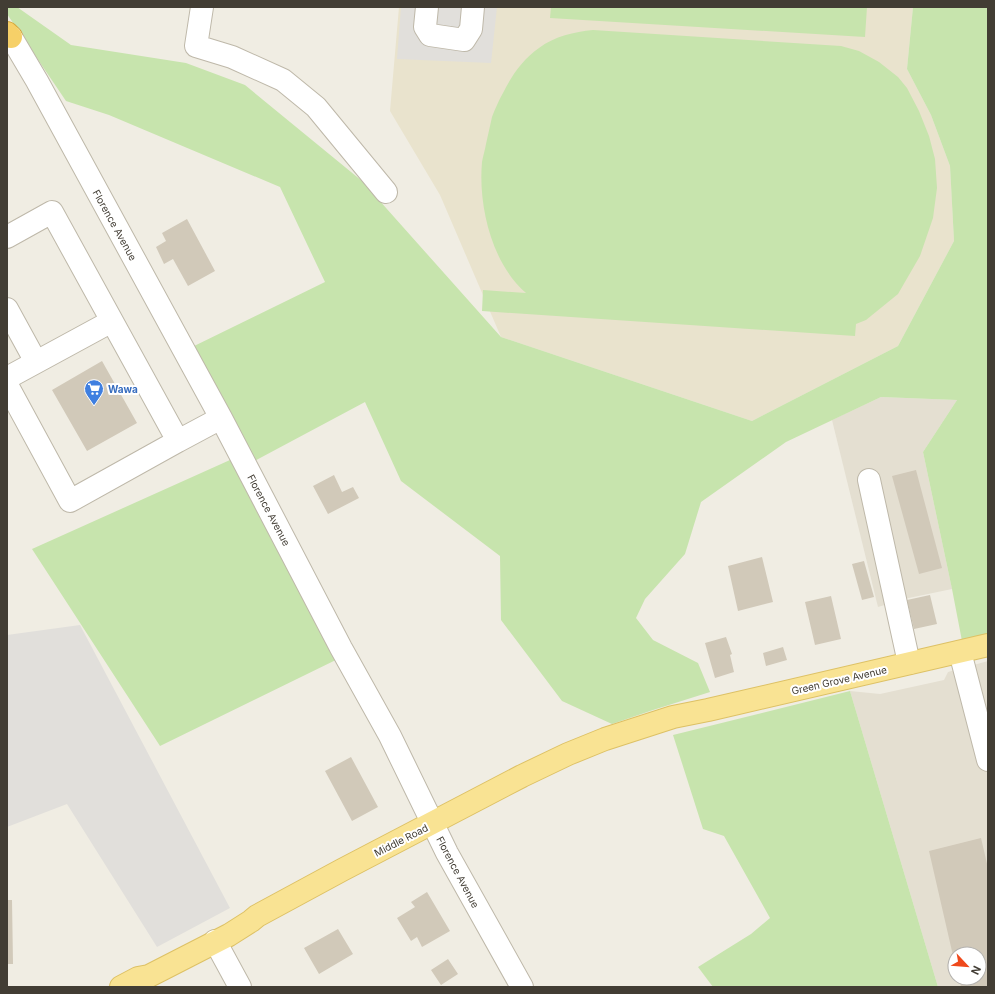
<svg xmlns="http://www.w3.org/2000/svg" width="995" height="994" font-family="Inter,sans-serif">
  <rect width="100%" height="100%" fill="#f0ede3"/>
  <path fill="#e4dfd1" fill-rule="evenodd" d="M881,397L957,400L923,452L952,589L904,599L878,607L832,420Z
    M988,661V987H938L850,691L880,694L944,680L948,672ZM955,954H979V978H955Z"/>
  <path fill="#e9e3cd" d="M399,7H913L907,69L931,115L950,166L954,241L898,346L752,421L501,337L440,195L390,111Z"/>
  <path fill="#c7e4ad" d="M7,7H17L71,45L186,63L245,85L362,181L501,337L752,421L898,346L954,241L950,166L931,115L907,69L913,7H988V635L962,641L952,589L923,452L957,400L881,397L786,442L701,502L685,554L645,599L636,618L653,640L698,663L710,692L653,710L612,724L562,701L501,620L500,556L401,481L365,402L247,465L346,655L160,746L32,549L230,460L188,349L325,282L280,187L109,115L66,101L7,14Z
    M551,7H867L865,37L550,18Z
    M593,30L841,46L859,51L879,62L898,77L907,88L919,111L929,136L935,159L937,188L933,218L920,256L898,294L866,320L856,324L855,336L482,311L483,290L526,293C492,264 478,206 482,162C483,156 485,150 486,144C488,135 490,126 492,117C495,109 499,100 503,93C512,75 523,59 539,48C555,36 574,32 593,30Z
    M850,691L938,987H713L698,967L751,934L770,918L724,836L703,829L673,735Z"/>
  <path fill="#e1dfdb" d="M401,7H497L491,63L397,59Z
    M80,625L230,908L157,947L67,804L7,827V635Z"/>
  <path fill="#d1c9b9" d="M187,219L215,271L188,286L173,259L164,264L156,247L166,241L162,233Z
    M102,361L137,423L87,451L52,390Z
    M916,470L942,568L919,574L892,476Z
    M334,475L342,492L353,487L359,498L328,514L313,486Z
    M762,557L773,602L738,611L728,566Z
    M864,561L874,597L862,600L852,564Z
    M930,595L937,624L914,629L907,600Z
    M831,596L841,639L815,645L805,602Z
    M726,637L732,654L730,655L734,672L715,678L705,643Z
    M783,647L787,660L766,666L763,653Z
    M351,757L378,807L352,821L325,771Z
    M981,838L988,868V987H961L959,978H979V954H955L954,960L929,851Z
    M427,892L450,931L422,947L417,937L411,941L397,918L415,907L411,902Z
    M7,900H12L13,964H7Z
    M338,929L353,954L319,974L304,948Z
    M448,959L458,974L441,985L431,970Z"/>
  <g fill="none" stroke-linecap="round" stroke-linejoin="round">
    <g stroke="#beb8a9" stroke-width="24">
      <path id="minor" d="M202,7L196,46L232,57L283,80L316,107L386,192
        M427,7L425,27L430,35L464,40L471,29L473,7
        M11,37L37,81L221,418L341,648L390,736L447,853L522,987
        M7,237L52,212L178,441L70,501L7,385
        M7,309L36,362
        M7,378L112,321
        M178,441L221,418
        M869,480L909,663
        M960,652L988,760
        M215,941L240,987"/>
    </g>
    <g stroke="#ddc165" stroke-width="24">
      <path id="major" d="M121,987L138,978L149,976L229,935L251,921L257,916L342,870L522,776L568,754L605,739L673,717L708,710L988,645"/>
    </g>
    <g stroke="#d5a639" stroke-width="24">
      <path id="highway" d="M7,33L11,37"/>
    </g>
    <use href="#minor" stroke="#fff" stroke-width="22"/>
    <use href="#major" stroke="#f9e393" stroke-width="22"/>
    <use href="#highway" stroke="#f6d068" stroke-width="22"/>
  </g>
  <defs>
    <g id="supermarket-pin" transform="scale(1)"><path d="M0 17L-7.5 6A9.5 9.5 0 1 1 7.5 6Z" fill="#3f7fe0" stroke="#fff"/><path d="M-6-5.5h2.5l.6 2H6L4.5 2H-2.5L-4.4-4H-6ZM-1.5 3.2a1.3 1.3 0 1 0 .1 0ZM3 3.2a1.3 1.3 0 1 0 .1 0Z" fill="#fff"/></g>
  </defs>
  <g fill-rule="evenodd">
    <use href="#supermarket-pin" x="94" y="389"/>
  </g>
  <g text-anchor="middle" stroke-width="4" stroke-linejoin="round" paint-order="stroke">
    <g font-size="10" fill="#423d34" stroke="#fff">
      <text transform="translate(115 225) rotate(61)" y="4">Florence Avenue</text>
      <text transform="translate(269 510) rotate(62)" y="4">Florence Avenue</text>
      <text transform="translate(839 680) rotate(-13)" y="4">Green Grove Avenue</text>
      <text transform="translate(401 840) rotate(-27)" y="4">Middle Road</text>
      <text transform="translate(458 872) rotate(62)" y="4">Florence Avenue</text>
    </g>
    <g font-size="10" font-weight="bold" fill="#366cbe" stroke="#fff" text-anchor="start">
      <text x="108" y="393">Wawa</text>
    </g>
  </g>
  <rect width="995" height="994" fill="none" stroke="#423d34" stroke-width="16"/>
  <g transform="translate(967 966) rotate(116)"><circle r="19" fill="#ffffff" stroke="#b3b1ae"/>
  <path d="M0-3L7 15L0 10L-7 15Z" fill="#ef491b"/>
  <text y="-6" font-size="11" font-weight="bold" text-anchor="middle" fill="#423d34">N</text>
  </g>
</svg>
